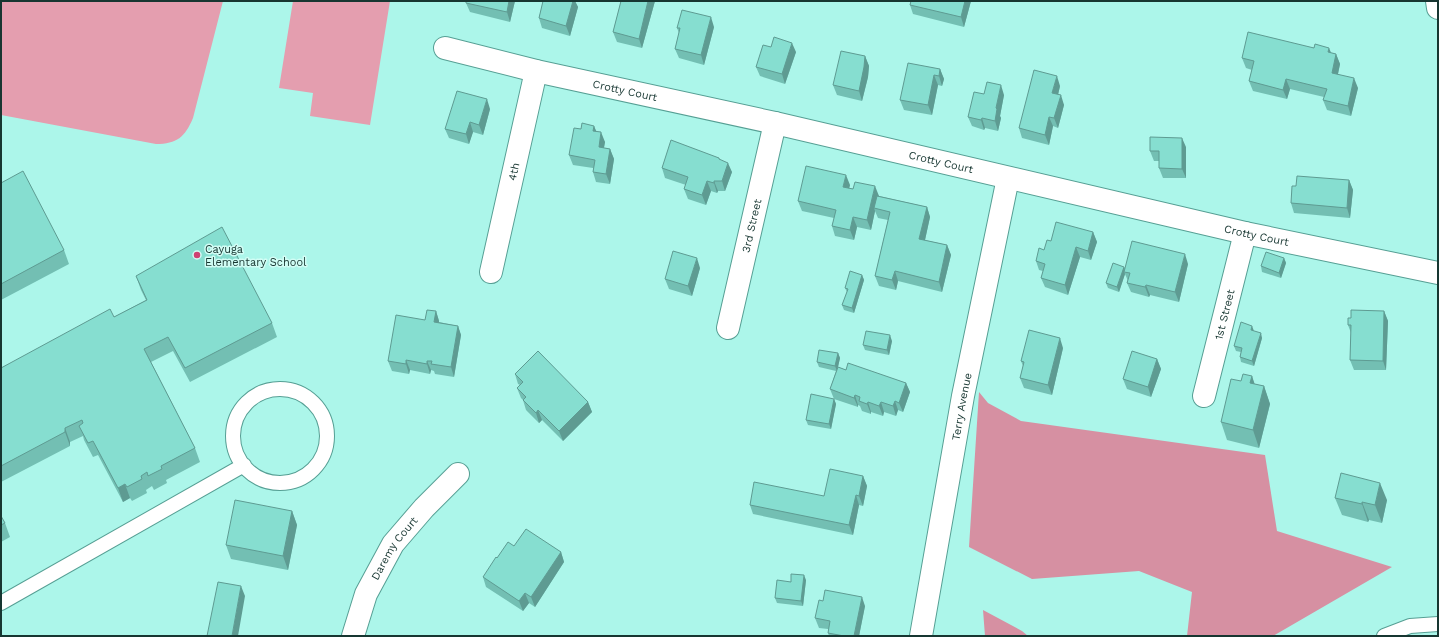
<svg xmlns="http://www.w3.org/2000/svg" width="1439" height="637" font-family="'Work Sans',sans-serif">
  <rect width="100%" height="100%" fill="#acf6ea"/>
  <path fill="#e49eaf" d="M1,1H223L193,118C185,137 177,144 156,144L1,115Z
    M293,1H390L370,125L310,116L313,93L279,88Z"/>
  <path fill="#d690a2" d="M979,392L988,403L1021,421L1265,455L1277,531L1392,567L1273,636H1187L1192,592L1139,571L1032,579L969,547Z
    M983,610L1022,631L1028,636H985Z"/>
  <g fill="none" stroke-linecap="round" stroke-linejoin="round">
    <g stroke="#569f94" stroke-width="16">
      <path id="lane" d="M233 436a47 47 0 1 1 94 0a47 47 0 1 1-94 0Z
        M1,603L244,465
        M1384,636L1410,626L1438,624"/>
    </g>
    <g stroke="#569f94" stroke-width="24">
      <g id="street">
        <path id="s1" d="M445,48L536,71L775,123L1245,233L1438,273"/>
        <path id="s2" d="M491,272L536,71"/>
        <path id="s3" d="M728,328L775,123"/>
        <path id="s4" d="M1204,396L1245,233"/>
        <path id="s5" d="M353,636L366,594L393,544L424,508L458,474"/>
        <path id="s6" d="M921,636L963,396L1008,178"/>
      </g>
    </g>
    <g stroke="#569f94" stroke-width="24">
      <path id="secondary" d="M1437,1L1438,8"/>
    </g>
    <use href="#lane" stroke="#fff" stroke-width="14"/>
    <use href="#street" stroke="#fff" stroke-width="22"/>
    <use href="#secondary" stroke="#fff" stroke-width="22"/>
  </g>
  <path fill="#73bfb3" d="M515,1L510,22L470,12L466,3Z
    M543,1H575L578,7L570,36L542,28L539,18Z
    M621,1H655L642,48L617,42L613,32Z
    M911,1H971L964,27L913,14L910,5Z
    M714,27L704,65L679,58L675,49L679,33L677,28Z
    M771,47L796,52L785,84L760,76L756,67Z
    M1331,53L1336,54L1340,64L1338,74L1358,88L1351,116L1327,110L1323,100L1324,97L1290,89L1287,99L1253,91L1249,81L1252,70L1246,68L1242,58Z
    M865,56L869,66L868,77L862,101L837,95L833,85Z
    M940,69L944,79L942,86L938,85L932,115L904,110L900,100Z
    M1060,86L1058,95L1064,105L1058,128L1053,126L1049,145L1022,138L1019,128Z
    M984,94L1004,95L1000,116L1001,118L998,131L985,128L984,130L972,126L968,117Z
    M490,109L483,135L473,132L469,144L449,138L445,129Z
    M594,126L596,132L605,142L604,148L610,149L614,159L610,184L596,182L593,172V168L573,165L569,155L581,129Z
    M1186,147V178H1163L1159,168V161H1154L1150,151Z
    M719,158L720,160L732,172L725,191H718L717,193L711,191L706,205L688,199L684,189L686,185L665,178L662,168Z
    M1349,180L1353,190L1350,218L1294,213L1291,203L1296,186Z
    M1,183L64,250L69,264L1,300Z
    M850,185L849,188L879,196L927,207L930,217L925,240L947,245L951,255L942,292L898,281L896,290L879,286L875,276L888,220L878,218L875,211L871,230L857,227L854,240L835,236L832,226L834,218L802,211L798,201Z
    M1093,232L1097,242L1091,260L1080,257L1068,295L1045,287L1041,278L1043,271L1039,270L1036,261L1051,241Z
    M1284,258L1286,263L1281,278L1262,272L1261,266Z
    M1188,264L1179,302L1150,295L1149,297L1131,292L1127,283L1128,281L1125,274L1119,292L1108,288L1106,283L1124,267L1125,269Z
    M700,268L692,296L669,289L665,279Z
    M862,275L864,280L854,313L844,310L842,305L847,292L845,288Z
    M136,276L272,323L277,337L190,382L173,351L151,362L195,448L200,462L166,480L167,483L154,490L152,486L146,490L147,493L132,501L130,498L123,502L98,455L93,457L84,440L83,436L70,442V446L1,482V368L114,317L146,300L141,290Z
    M436,311L439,321V322L458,326L461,335L454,377L435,374L434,371L431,370L430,374L410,370L409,374L392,371L388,361L425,320Z
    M1384,311L1388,321L1386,370H1354L1350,360L1351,333L1348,325L1351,318Z
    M1254,331L1262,338L1254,366L1241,362L1240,357L1241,352L1236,351L1234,346Z
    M892,341L889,355L865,350L863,345Z
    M1063,348L1052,395L1024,388L1020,378L1023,366L1021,361Z
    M838,353L840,358L838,367L846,370L906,383L910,392L903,412L898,410L896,416L884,412L883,416L871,412V414L862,411L860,406L858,405V407L834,399L836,404L831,429L808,425L806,420L834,399L830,389L836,371L819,367L817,362Z
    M1157,359L1161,369L1151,397L1127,389L1123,379Z
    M515,374L588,402L592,412L563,441L542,420L539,423L526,410L523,400L521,398L517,388L520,385L518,384Z
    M1252,376L1254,384L1264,386L1270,404L1259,448L1227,440L1221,422L1241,381Z
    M863,476L867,486L863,506L859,505L853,535L753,514L750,505L824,496Z
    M1335,498L1387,500L1382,523L1369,520L1368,522L1342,515Z
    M292,511L297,525L288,570L231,559L226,545Z
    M1,516L5,523L10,537L1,542Z
    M514,546L561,552L564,562L535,607L529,603L523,611L486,587L483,577Z
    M806,580L803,606L777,603L775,598L791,582Z
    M823,601L865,606L859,636H829L828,633V629L819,628L815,618Z"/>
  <path fill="#5e9b92" d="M509,1H515L510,22L507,12Z
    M573,1H575L578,7L570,36L566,26Z
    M648,1H655L642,48L639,39Z
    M965,1H971L964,27L961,17Z
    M711,17L714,27L704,65L701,55Z
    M792,43L796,52L785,84L782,74Z
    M1329,48L1333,57L1328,52Z
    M1336,54L1340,64L1336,83L1332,73Z
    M865,56L869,66L868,77L862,101L859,91Z
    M940,69L944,79L942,86L939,76Z
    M934,75L938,85L932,115L928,105Z
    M1057,76L1060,86L1056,103L1052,93Z
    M1354,78L1358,88L1351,116L1348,106Z
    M1286,79L1290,89L1287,99L1283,90Z
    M1001,85L1004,95L1000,116L1001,118L998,131L995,121L996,108Z
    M1061,95L1064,105L1058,128L1054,118Z
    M487,99L490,109L483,135L479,125Z
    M1049,117L1053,126L1049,145L1045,135Z
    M982,118L985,128L984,130L981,120Z
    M470,122L473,132L469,144L466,134Z
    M594,126L598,135L593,131Z
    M601,132L605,142L602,157L599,147Z
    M1182,138L1186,147V178L1182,169Z
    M610,149L614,159L610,184L606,174Z
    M728,163L732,172L725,191L722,181Z
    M846,175L850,185L847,196L843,187Z
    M1349,180L1353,190L1350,218L1347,208Z
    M707,181L711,191L706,205L702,195Z
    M714,181L718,191L717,193L714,183Z
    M875,186L879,196L874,208L875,211L871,230L867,220Z
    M927,207L930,217L923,249L919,239Z
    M853,217L857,227L854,240L850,230Z
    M1093,232L1097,242L1091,260L1088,251Z
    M947,245L951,255L942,292L939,282Z
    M1076,247L1080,257L1068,295L1065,285Z
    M1185,254L1188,264L1179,302L1175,292Z
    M697,258L700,268L692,296L688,286Z
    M1284,258L1286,263L1281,278L1279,273Z
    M1124,267L1126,272H1124L1125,274L1119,292L1117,287Z
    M895,271L898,281L896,290L892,280Z
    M862,275L864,280L854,313L852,308Z
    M1146,285L1150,295L1149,297L1145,287Z
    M436,311L439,321L437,331L434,322Z
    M1384,311L1388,321L1386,370L1383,361Z
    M458,326L461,335L454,377L451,367Z
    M1252,326L1254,331L1251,330Z
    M1261,333L1262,338L1254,366L1252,361Z
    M890,335L892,341L889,355L887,350Z
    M1060,338L1063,348L1052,395L1048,385Z
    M838,353L840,358L837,371L835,366Z
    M1157,359L1161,369L1151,397L1148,387Z
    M406,360L410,370L409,374L406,364Z
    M427,361L431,370L430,374L427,364Z
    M1252,376L1258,394L1250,383Z
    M906,383L910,392L903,412L899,403Z
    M1264,386L1270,404L1259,448L1253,430Z
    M855,395L858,405V407L854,398Z
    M834,399L836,404L831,429L829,424Z
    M895,401L898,410L896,416L893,406Z
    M588,402L592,412L563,441L559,431Z
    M868,402L871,412V414L867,404Z
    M881,402L884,412L883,416L879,406Z
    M538,410L542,420L539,423L536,413Z
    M65,428L70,442V446L65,432Z
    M863,476L867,486L863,506L859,496Z
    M1380,483L1387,500L1382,523L1375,505Z
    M125,484L130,498L123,502L118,488Z
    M856,495L859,505L853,535L849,525Z
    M1362,502L1369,520L1368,522L1362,504Z
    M292,511L297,525L288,570L283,556Z
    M561,552L564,562L535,607L531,597Z
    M804,575L806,580L803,606L801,601Z
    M241,586L245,596L238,636H232Z
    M525,593L529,603L523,611L519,601Z
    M862,597L865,606L859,636H854Z"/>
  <path fill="#86ded0" stroke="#5e9b92" d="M466,1H509L507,12L466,3Z
    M543,1H573L566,26L539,18Z
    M621,1H648L639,39L613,32Z
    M911,1H965L961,17L910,5Z
    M682,10L711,17L701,55L675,49L680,28H677Z
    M1248,32L1314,48L1315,44L1329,48L1328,52L1336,54L1332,73L1354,78L1348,106L1323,100L1327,89L1286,79L1283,90L1249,81L1254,61L1242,58Z
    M774,37L792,43L782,74L756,67L763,45L771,47Z
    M841,51L865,56L864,67L859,91L833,85Z
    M908,63L940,69L939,76L934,75L928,105L900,100Z
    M1034,70L1057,76L1052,93L1061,95L1054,118L1049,117L1045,135L1019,128Z
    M987,82L1001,85L996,108L997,109L995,121L982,118L981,120L968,117L974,92L984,94Z
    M457,91L487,99L479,125L470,122L466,134L445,129Z
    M582,123L594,126L593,131L601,132L599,147L610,149L606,174L593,172L595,160L569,155L574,128L581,129Z
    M1150,137L1182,138V169L1159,168V151H1150Z
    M671,140L719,158V159L728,163L722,181H714V183L707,181L702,195L684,189L688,177L662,168Z
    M806,166L846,175L843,187L853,189L855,182L875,186L867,220L853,217L850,230L832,226L836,210L798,201Z
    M23,171L64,250L1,284V183Z
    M1297,176L1349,180L1347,208L1291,203L1292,186H1296Z
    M877,196L927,207L919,239L947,245L939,282L895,271L892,280L875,276L890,212L874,208Z
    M1056,222L1093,232L1088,251L1076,247L1065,285L1041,278L1045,264L1036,261L1039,248L1044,250L1047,240L1051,241Z
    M222,227L272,323L185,368L168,337L144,349L195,448L161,466L162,469L148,476L147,472L141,476L142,479L127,487L125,484L118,488L93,441L88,443L79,426L83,423L82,420L65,428V432L1,466V368L110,309L114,317L147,300L136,276Z
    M1132,241L1185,254L1175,292L1146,285L1145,287L1127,283L1130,273L1124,272Z
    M673,251L697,258L688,286L665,279Z
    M1266,252L1284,258L1279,273L1261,266Z
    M1113,263L1124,267L1117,287L1106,283Z
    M850,271L862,275L852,308L842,305L848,289L845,288Z
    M427,310L436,311L434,322L458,326L451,367L431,364L432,361H427V364L406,360V364L388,361L396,315L425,320Z
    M1351,310L1384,311L1383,361L1350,360L1351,325H1348V318H1351Z
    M1241,322L1252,326L1251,330L1261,333L1252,361L1240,357L1242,348L1234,346Z
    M1029,330L1060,338L1048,385L1020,378L1024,362L1021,361Z
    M866,331L890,335L887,350L863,345Z
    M819,350L838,353L835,366L817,362Z
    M538,351L588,402L559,431L538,410L536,413L523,400L526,397L517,388L523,382L515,374Z
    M1132,351L1157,359L1148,387L1123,379Z
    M848,363L906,383L899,403L895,401L893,406L881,402L879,406L868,402L867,404L859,401L860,397L855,395L854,398L830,389L838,367L846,370Z
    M1243,374L1252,376L1250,383L1264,386L1253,430L1221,422L1231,379L1241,381Z
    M811,394L834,399L829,424L806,420Z
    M830,469L863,476L859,496L856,495L849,525L750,505L754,482L824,496Z
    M1341,473L1380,483L1375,505L1362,502V504L1335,498Z
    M235,500L292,511L283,556L226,545Z
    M1,516L5,523L1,525Z
    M526,529L561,552L531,597L525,593L519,601L483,577L496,557L497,558L508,542L514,546Z
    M791,574L804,575L801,601L775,598L777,580L791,582Z
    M218,582L241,586L232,636H207Z
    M825,590L862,597L854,636H844L828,633L830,621L815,618L819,600L823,601Z"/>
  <circle fill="#ce4273" stroke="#d2fdf5" stroke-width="1.5" cx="197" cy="255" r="4"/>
  <g text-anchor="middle" stroke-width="3" stroke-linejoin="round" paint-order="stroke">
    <g font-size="11" fill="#173631" stroke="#d2fdf5">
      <text dy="4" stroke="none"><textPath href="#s1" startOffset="185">Crotty Court</textPath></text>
      <text dy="4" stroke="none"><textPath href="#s1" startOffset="509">Crotty Court</textPath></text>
      <text dy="4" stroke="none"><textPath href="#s2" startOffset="103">4th</textPath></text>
      <text dy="4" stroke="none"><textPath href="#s3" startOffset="105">3rd Street</textPath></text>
      <text dy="4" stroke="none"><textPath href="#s1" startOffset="833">Crotty Court</textPath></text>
      <text dy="4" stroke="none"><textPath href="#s4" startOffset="84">1st Street</textPath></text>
      <text dy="4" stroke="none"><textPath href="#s6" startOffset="233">Terry Avenue</textPath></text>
      <text dy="4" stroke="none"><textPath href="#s5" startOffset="98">Daremy Court</textPath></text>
    </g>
    <g font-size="11" fill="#173631" stroke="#d2fdf5" text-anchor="start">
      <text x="205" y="253">Cayuga<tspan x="205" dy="13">Elementary School</tspan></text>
    </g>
  </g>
  <rect width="1439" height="637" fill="none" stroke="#173631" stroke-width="4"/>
</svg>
